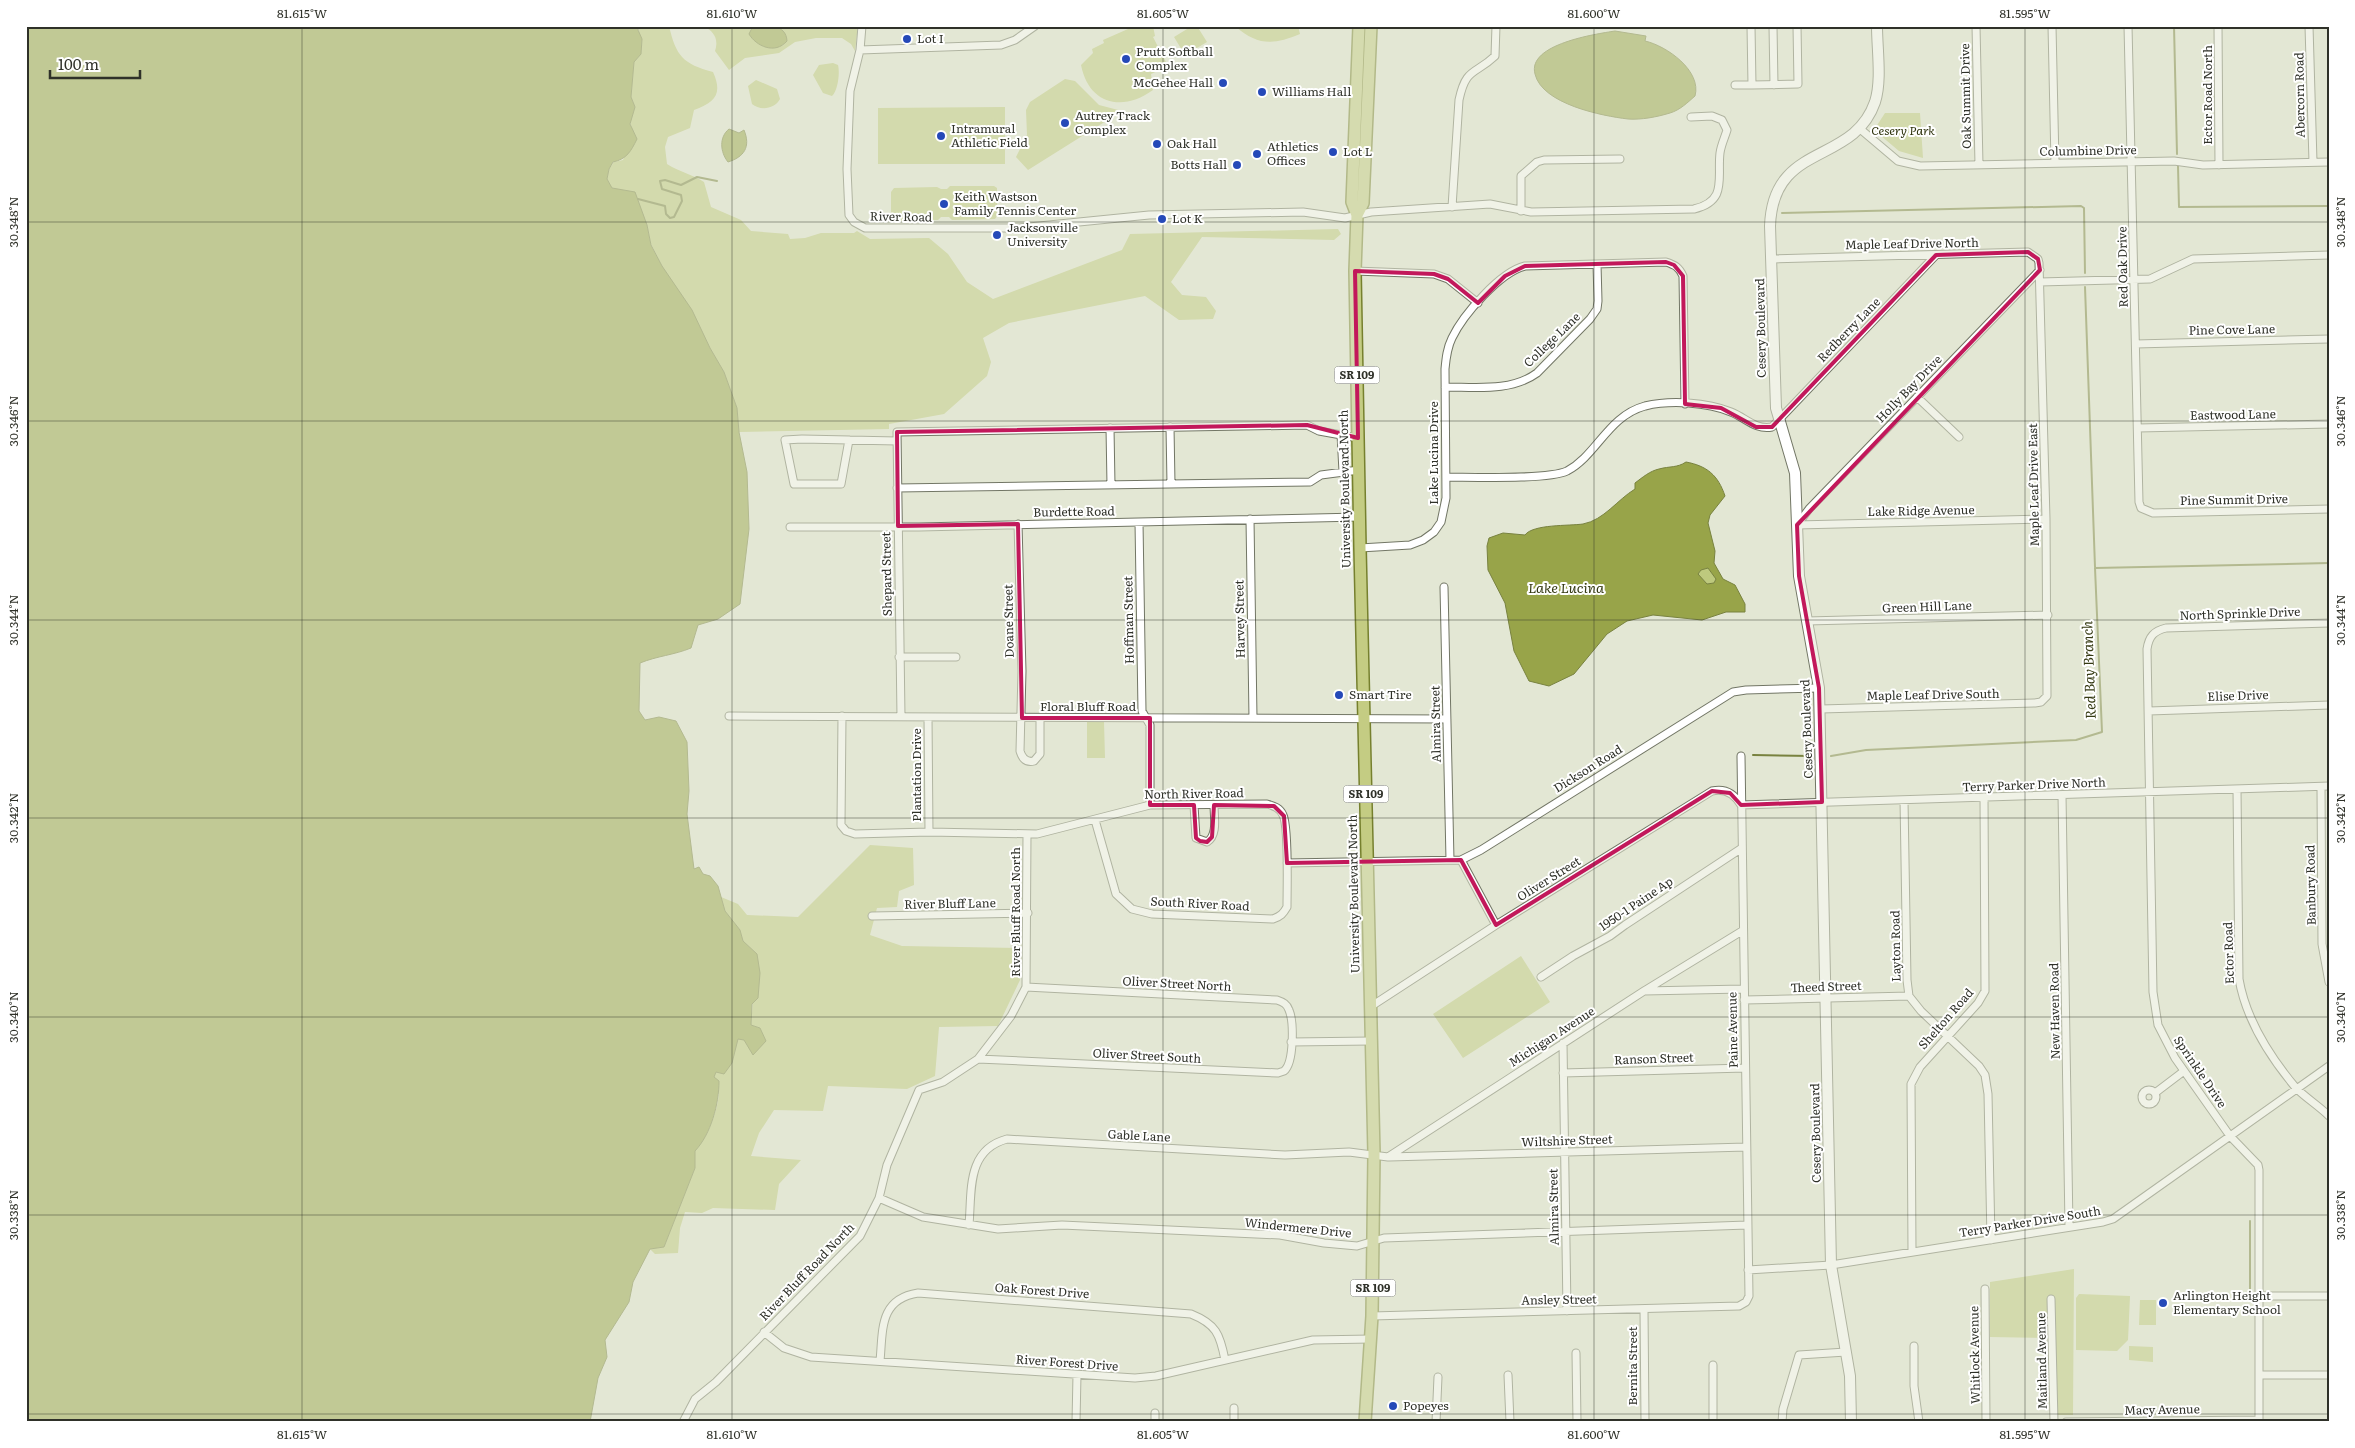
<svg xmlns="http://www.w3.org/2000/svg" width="2355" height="1448" font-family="Literata,serif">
  <rect width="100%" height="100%" fill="#e3e7d4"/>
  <path fill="#bec97e" d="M639,26H669C676,56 683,64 713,72C723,94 715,102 694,110L690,128L668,137L665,147L667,164C679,172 692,174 704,182L711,207L741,220L751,231L788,234L790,239L805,238L821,233H854L857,231L870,239L929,238L948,254L967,282L993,299L1122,250L1130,234L1338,229L1341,234L1334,240L1202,237L1171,282L1182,295L1206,297L1216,311L1213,319L1179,320L1145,296L1009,323L983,338L991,362L987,376L944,414L889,424V429L739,432L737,408L724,372L662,266L651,244L647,225L626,192L612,188L607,179L609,169L614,162L623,160L633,133L630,121L635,107L631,97L634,62L641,54L642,39L639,35Z
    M703,26H753L750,29L774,47L784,45L781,29L775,26H858L855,51L851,44L842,38H816L795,42L779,53L745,58L729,70L715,51C719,39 714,31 703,26Z
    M1129,26L1135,28L1153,26L1155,36L1153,37L1168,66L1151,74L1153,90C1123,112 1089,105 1081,65L1093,53L1092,49L1104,43L1103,40L1128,29Z
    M1192,26H1197L1207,42L1185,55L1174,37Z
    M1235,26H1298L1300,34C1273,45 1258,46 1235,26Z
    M833,63L838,65C840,73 838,90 832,96L823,93L813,75L819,65Z
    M1065,79L1075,81L1099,105L1122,111L1028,170L1016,157L1027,135L1026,110L1030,102Z
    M756,80L777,89L780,99C775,109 760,111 752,104L748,86Z
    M1005,107V164H878V108Z
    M1885,113H1920L1923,158L1899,151L1874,130Z
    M950,186H994L997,188V216L995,219L952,220L949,217H941L938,220L894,221L891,218V192L894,188L937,187L941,189H947Z
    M1708,568L1716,579L1714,583L1707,584L1698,574L1701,570Z
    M1087,722H1104L1105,758H1087Z
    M870,845L913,848L914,885L899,891L897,907L877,908L870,935L902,946L1019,948L1020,980L998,1026L939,1027L935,1076L907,1089L828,1086L823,1111L774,1110L759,1133L751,1156L801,1160L779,1184L775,1210L713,1208L702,1213L685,1212L680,1228L678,1253L655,1254L650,1249L664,1247L695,1168V1151C708,1138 718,1110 719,1092C719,1088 715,1081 713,1077L716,1072L732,1063L738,1039L762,1034L760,1028L751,1025L757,954L743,941L740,930L725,911L721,897L738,904L747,915L798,917Z
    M1521,956L1550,1002L1463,1058L1433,1014Z
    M2074,1269L2073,1415H2057L2054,1338L1990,1337V1282Z
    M2079,1294L2130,1296L2128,1340L2117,1351L2076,1350V1298Z
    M2140,1300H2156V1325H2139Z
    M2129,1346L2153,1347V1362L2129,1360Z"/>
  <path fill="#98a449" stroke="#78823f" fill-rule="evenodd" d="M26,26H639L638,30L642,39L641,54L634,62L631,97L635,107L630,124L637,139C631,151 627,159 613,162L609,169L607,179L612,188L635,192L647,225L651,245L662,266L692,310L710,348L724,372L737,408L739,432L747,472L749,529L740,604L718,619L698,625L691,648C674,655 657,656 640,663L639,711L645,720L659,717L676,721L687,742L689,791L687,814L694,869L699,867L703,874L710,876L718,886L725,911L740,930L743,941L757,954L760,973L758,998L752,1004L751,1025L760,1028L766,1041L753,1055L744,1040L738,1039L732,1063L724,1074L716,1072L714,1077L719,1081C719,1104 711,1134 695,1151V1168L664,1247L650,1249L633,1282L629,1302L605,1340L607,1357L598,1378L590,1422H26Z
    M753,26C766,26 786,23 787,41C775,55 756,46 749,34Z
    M1615,31L1646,36L1645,41C1667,46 1702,71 1695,96C1687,103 1680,110 1670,113C1657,117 1641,120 1628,119C1602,116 1542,104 1535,74C1527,44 1596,34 1615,31Z
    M729,129L739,133L744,130C751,147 744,157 728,162C720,152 719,137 729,129Z
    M1686,462C1707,466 1718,475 1725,496L1710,515L1708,523L1715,551L1714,563L1723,579L1735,585L1745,604V612H1726L1702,620L1653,615L1627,621L1607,634L1574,674L1549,686L1529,681L1514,651L1505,603L1488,570L1487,546L1489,538L1503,533L1525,535C1533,524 1569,526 1583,524C1604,520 1617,500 1635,489V483C1643,477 1650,471 1659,469C1670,466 1677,468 1686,462ZM1708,568L1716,579L1714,583L1707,584L1698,574L1701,570Z"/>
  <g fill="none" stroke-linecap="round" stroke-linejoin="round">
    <path stroke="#78823f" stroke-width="2" d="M2174,26L2177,154
      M2178,166L2179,207L2329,206
      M638,199L665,206L666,214L670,218L674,217L682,201L681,195L662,189L660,181L665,180L681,185L697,177L717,181
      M1782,213L2081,206L2084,208L2085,273
      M2085,287L2095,567
      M1753,755L1812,756
      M1831,756L1866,750L2076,740L2102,732L2095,568L2329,563
      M2250,1221V1290"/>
    <g stroke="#727665" stroke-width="9">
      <path id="street" d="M862,26L860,50L850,91L847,169L849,215L854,222L865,228H1019L1149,215L1303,212L1345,218L1371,212L1490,204L1531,212L1694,209C1728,201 1717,178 1720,153C1721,145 1725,137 1727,130L1722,120L1712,116L1691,117
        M1751,26L1752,85L1798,84L1797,26
        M1773,26L1774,85
        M1976,26L1979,165
        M2052,26L2055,163
        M2128,26L2139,502L2141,508L2153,513L2329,509
        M2218,26L2219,165
        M2309,26L2313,162
        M860,50L1001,45L1015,40L1035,26
        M1735,85H1752
        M1859,128L1898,161L1920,166L2174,161L2203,165L2329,162
        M1452,207L1459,100C1466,67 1475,75 1495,56L1496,26
        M1521,211V176L1537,162L1544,160L1620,159
        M1773,259L2028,252L2038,259L2039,263L2046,519L2047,696L2041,702L2035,703L1821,709
        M1355,271L1434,274L1448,279L1478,303
        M2040,282L2150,279L2193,259L2329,255
        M2136,344L2329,339
        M1445,387C1476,387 1511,392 1537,373L1590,319L1597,309L1598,301L1597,264
        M1917,397L1959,437
        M1170,427L1171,484
        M1110,428L1111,485
        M2138,428L2329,424
        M1341,434L1343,472
        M849,440L841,484H794L785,440L802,439L897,441
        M1446,477C1471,477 1548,480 1567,471C1597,455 1608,416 1645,406C1670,400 1707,402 1731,412C1746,418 1755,430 1772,427L1936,255
        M897,488L1310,482L1321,475L1359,470
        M1250,519L1253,718
        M1139,522L1142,711L1150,725V805
        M1018,524L1022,671L1020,751C1022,758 1026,763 1034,761L1040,754V718
        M1797,525L1809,509L2040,270
        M1797,525L2046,519
        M790,527H919L1359,517
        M1360,548L1410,545L1423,540L1434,532L1441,522L1446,498L1445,369C1446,358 1447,348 1452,338C1463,315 1500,272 1525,266L1666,262C1675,265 1679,267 1683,276L1685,404
        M1444,587L1450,860
        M1807,621L2048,615
        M899,657H956
        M2149,711L2329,705
        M729,716L1447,719
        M842,716L841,825L846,831L855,834L929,832L1037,834L1150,805L1267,804C1274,806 1280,808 1283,815C1289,827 1287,889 1287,907C1283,914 1281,916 1273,919L1152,914L1132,909L1116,894L1095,820
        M901,716L897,432L1307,425L1319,431L1358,438
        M928,717L929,832
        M2321,787L2322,944L2329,982
        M2237,789L2239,979C2246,1020 2270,1057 2296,1088C2306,1098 2319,1106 2329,1116
        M2062,795L2069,1227
        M1904,800L1907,980L1909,996L1921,1011L1979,1066L1985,1075L1988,1094L1991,1240
        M1194,805L1196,838L1207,842C1218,835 1214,817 1214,805
        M1461,860L1496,925
        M1287,863L1461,860L1481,850L1733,692L1746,690L1819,688
        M872,916L1028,913
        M1541,977L1573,956L1610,936L1625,925L1742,848
        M1644,991L1743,989
        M1744,1000L1909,996
        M1370,1007L1496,925L1712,791C1725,788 1734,793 1741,805L2329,786
        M1291,1042L1371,1041
        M1563,1043L1567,1311
        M978,1059L1278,1073L1284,1071C1294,1063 1294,1022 1289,1010C1287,1004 1283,1002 1277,1000L1026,987
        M1563,1073L1745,1068
        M2142 1097a7 7 0 1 1 14 0a7 7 0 1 1-14 0Z
        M2155,1093L2184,1071
        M1389,1157L1746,1147
        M879,1198L923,1217L998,1229L1062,1225L1280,1235L1324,1243L1357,1246L1384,1238L1747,1225
        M969,1225C972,1191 966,1150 1007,1139L1285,1155L1349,1152L1388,1157L1644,991L1742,931
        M1912,1252L1911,1084L1920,1067L1978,1003L1985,991L1984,797
        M1748,1270L1831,1265L2103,1222L2113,1219L2329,1066
        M1985,1289L1986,1422
        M2260,1296H2329
        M2051,1299L2054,1422
        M1644,1309L1645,1422
        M1372,1316L1739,1306L1746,1302L1749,1296L1741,756
        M764,1332L784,1348L811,1357L1135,1378L1156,1376L1313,1340L1371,1339
        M1914,1346V1386L1919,1422
        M1576,1353L1577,1422
        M880,1361C883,1330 879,1299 918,1293L1191,1314C1216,1324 1220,1334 1225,1360
        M1508,1375L1510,1422
        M2259,1375H2329
        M1234,1408V1422
        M1155,1413V1422
        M683,1422L695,1399L716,1382L860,1236L879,1198L887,1165L919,1090L943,1082L978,1059L1011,1016L1026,987L1027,834
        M1076,1422L1077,1375
        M1436,1422L1438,1377
        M1713,1422V1365
        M1782,1422L1783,1409L1799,1355L1846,1352
        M2066,1422L2259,1420
        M2259,1422V1170L2258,1165L2230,1136L2175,1058L2158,1025L2153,992L2147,649C2149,636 2154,631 2166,628L2329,623"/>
    </g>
    <g stroke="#727665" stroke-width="12">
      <path id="secondary" d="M1851,1422L1850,1376L1831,1265L1819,688L1799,576L1795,473L1776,408L1770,226C1773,141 1853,166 1875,102C1882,80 1877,50 1877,26"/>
    </g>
    <g stroke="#76802e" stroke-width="14">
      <path id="primary" d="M1359,26L1352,202L1357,215L1355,271L1360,548L1374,1154L1372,1316L1365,1422
        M1357,215L1363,203L1371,26"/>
    </g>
    <use href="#street" stroke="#fff" stroke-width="7"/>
    <use href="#secondary" stroke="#fff" stroke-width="10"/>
    <use href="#primary" stroke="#c4cc83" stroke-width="11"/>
  </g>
  <path d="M0 0H2355V1448H0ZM2028,252L2038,259L2040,270L1797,525L1799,576L1819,688L1822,802L1741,805L1730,793L1712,791L1496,925L1461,860L1287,863L1284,816L1274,806L1214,805L1212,837L1207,842L1200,841L1196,838L1194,805H1150V718H1022L1018,524L898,526L897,432L1307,425L1358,438L1355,271L1434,274L1448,279L1478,303L1505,276L1525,266L1666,262L1674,265L1683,276L1685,404L1721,408L1756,427H1772L1936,255Z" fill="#e3e7d4" fill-opacity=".55" fill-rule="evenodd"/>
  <path fill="none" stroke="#c2185b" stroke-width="4" stroke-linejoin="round" d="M2028,252L2038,259L2040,270L1797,525L1799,576L1819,688L1822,802L1741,805L1730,793L1712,791L1496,925L1461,860L1287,863L1284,816L1274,806L1214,805L1212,837L1207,842L1200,841L1196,838L1194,805H1150V718H1022L1018,524L898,526L897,432L1307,425L1358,438L1355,271L1434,274L1448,279L1478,303L1505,276L1525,266L1666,262L1674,265L1683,276L1685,404L1721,408L1756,427H1772L1936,255Z"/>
  <path fill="none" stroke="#2f3129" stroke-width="1" stroke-opacity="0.45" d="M302,26V1422M732,26V1422M1163,26V1422M1594,26V1422M2025,26V1422M26,222H2329M26,421H2329M26,620H2329M26,818H2329M26,1017H2329M26,1215H2329M26,1414H2329"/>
  <g fill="#2549b8" stroke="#fff" stroke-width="2">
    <circle cx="907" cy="39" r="5"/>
    <circle cx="1126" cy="59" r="5"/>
    <circle cx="1223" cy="83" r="5"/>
    <circle cx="1262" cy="92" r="5"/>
    <circle cx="1065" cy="123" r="5"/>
    <circle cx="941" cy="136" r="5"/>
    <circle cx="1157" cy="144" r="5"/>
    <circle cx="1333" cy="152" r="5"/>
    <circle cx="1257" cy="154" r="5"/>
    <circle cx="1237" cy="165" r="5"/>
    <circle cx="944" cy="204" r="5"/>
    <circle cx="1162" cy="219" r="5"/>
    <circle cx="997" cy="235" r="5"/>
    <circle cx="1339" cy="695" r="5"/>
    <circle cx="2163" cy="1303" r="5"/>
    <circle cx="1393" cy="1406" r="5"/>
  </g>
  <g text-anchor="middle" stroke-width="4" stroke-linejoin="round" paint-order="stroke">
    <g fill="#fff" stroke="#6d6f69" stroke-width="1">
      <rect x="1334.5" y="366.5" width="45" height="17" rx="4"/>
      <rect x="1343.5" y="785.5" width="45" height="17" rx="4"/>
      <rect x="1350.5" y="1279.5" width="45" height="17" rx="4"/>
    </g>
    <g font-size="11" font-weight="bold" fill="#2f3129">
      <text x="1357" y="379">SR 109</text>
      <text x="1366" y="798">SR 109</text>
      <text x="1373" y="1292">SR 109</text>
    </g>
    <g font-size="12" fill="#2f3129" stroke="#fff" text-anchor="start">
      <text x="917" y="43">Lot I</text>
      <text x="1136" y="56">Prutt Softball<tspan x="1136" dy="14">Complex</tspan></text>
      <text x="1213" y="87" text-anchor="end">McGehee Hall</text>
      <text x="1272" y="96">Williams Hall</text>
      <text x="1075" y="120">Autrey Track<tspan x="1075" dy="14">Complex</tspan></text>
      <text x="951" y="133">Intramural<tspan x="951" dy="14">Athletic Field</tspan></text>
      <text x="1167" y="148">Oak Hall</text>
      <text x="1267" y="151">Athletics<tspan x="1267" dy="14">Offices</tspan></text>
      <text x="1343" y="156">Lot L</text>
      <text x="1227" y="169" text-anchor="end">Botts Hall</text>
      <text x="954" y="201">Keith Wastson<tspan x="954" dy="14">Family Tennis Center</tspan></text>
      <text x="1172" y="223">Lot K</text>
      <text x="1007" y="232">Jacksonville<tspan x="1007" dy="14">University</tspan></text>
      <text x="1349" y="699">Smart Tire</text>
      <text x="2173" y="1300">Arlington Height<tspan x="2173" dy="14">Elementary School</tspan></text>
      <text x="1403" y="1410">Popeyes</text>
    </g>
    <g font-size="12" fill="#2f3129" stroke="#fff">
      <text transform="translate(2208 95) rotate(-90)" y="4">Ector Road North</text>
      <text transform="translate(2300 95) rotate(-91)" y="4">Abercorn Road</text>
      <text transform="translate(1966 96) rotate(-91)" y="4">Oak Summit Drive</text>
      <text transform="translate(2088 151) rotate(-1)" y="4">Columbine Drive</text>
      <text transform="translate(901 217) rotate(1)" y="4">River Road</text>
      <text transform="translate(1912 244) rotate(-1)" y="4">Maple Leaf Drive North</text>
      <text transform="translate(2123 267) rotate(-91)" y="4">Red Oak Drive</text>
      <text transform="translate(1761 328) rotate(-91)" y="4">Cesery Boulevard</text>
      <text transform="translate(1849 330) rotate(-46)" y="4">Redberry Lane</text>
      <text transform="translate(2232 330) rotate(-1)" y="4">Pine Cove Lane</text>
      <text transform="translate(1552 340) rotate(-44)" y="4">College Lane</text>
      <text transform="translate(1909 389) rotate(-46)" y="4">Holly Bay Drive</text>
      <text transform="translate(2233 415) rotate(-1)" y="4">Eastwood Lane</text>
      <text transform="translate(1434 453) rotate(-90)" y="4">Lake Lucina Drive</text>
      <text transform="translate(2034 485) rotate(-91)" y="4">Maple Leaf Drive East</text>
      <text transform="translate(1345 489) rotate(-91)" y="4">University Boulevard North</text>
      <text transform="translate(2234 500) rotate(-1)" y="4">Pine Summit Drive</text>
      <text transform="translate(1921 511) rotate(-1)" y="4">Lake Ridge Avenue</text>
      <text transform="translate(1074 512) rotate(-1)" y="4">Burdette Road</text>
      <text transform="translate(887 574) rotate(-91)" y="4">Shepard Street</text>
      <text transform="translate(1927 607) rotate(-2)" y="4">Green Hill Lane</text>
      <text transform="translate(2240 614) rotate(-2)" y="4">North Sprinkle Drive</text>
      <text transform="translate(1240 619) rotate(-91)" y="4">Harvey Street</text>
      <text transform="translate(1129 620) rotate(-91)" y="4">Hoffman Street</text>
      <text transform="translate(1009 621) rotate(-91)" y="4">Doane Street</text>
      <text transform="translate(1933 695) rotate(-1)" y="4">Maple Leaf Drive South</text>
      <text transform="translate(2238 696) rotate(-2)" y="4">Elise Drive</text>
      <text x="1088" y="711">Floral Bluff Road</text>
      <text transform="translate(1436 724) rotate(-91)" y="4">Almira Street</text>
      <text transform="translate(1807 729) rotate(-92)" y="4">Cesery Boulevard</text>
      <text transform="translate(1588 769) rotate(-32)" y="4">Dickson Road</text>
      <text transform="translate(917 775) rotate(-90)" y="4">Plantation Drive</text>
      <text transform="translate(2034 785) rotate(-2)" y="4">Terry Parker Drive North</text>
      <text transform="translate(1194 794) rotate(-1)" y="4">North River Road</text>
      <text transform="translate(1549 879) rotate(-32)" y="4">Oliver Street</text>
      <text transform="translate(2311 885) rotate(-91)" y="4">Banbury Road</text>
      <text transform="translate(1354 894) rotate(-91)" y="4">University Boulevard North</text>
      <text transform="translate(950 904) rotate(-1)" y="4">River Bluff Lane</text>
      <text transform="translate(1200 904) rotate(3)" y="4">South River Road</text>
      <text transform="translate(1636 904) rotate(-34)" y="4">1950-1 Paine Ap</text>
      <text transform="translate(1016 912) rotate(-90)" y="4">River Bluff Road North</text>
      <text transform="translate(1896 946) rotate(-91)" y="4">Layton Road</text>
      <text transform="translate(2229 953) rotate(-92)" y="4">Ector Road</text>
      <text transform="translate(1177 984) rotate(3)" y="4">Oliver Street North</text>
      <text transform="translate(1826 987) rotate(-2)" y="4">Theed Street</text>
      <text transform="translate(2055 1011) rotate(-91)" y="4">New Haven Road</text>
      <text transform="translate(1946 1019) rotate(-49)" y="4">Shelton Road</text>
      <text transform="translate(1733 1030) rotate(-91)" y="4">Paine Avenue</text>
      <text transform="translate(1552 1037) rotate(-33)" y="4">Michigan Avenue</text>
      <text transform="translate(1147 1056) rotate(3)" y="4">Oliver Street South</text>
      <text transform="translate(1654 1059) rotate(-2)" y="4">Ranson Street</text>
      <text transform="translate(2200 1072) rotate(56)" y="4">Sprinkle Drive</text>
      <text transform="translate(1816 1133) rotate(-91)" y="4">Cesery Boulevard</text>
      <text transform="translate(1139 1136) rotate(3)" y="4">Gable Lane</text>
      <text transform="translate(1567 1141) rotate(-2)" y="4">Wiltshire Street</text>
      <text transform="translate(1554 1207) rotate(-91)" y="4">Almira Street</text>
      <text transform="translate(2030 1222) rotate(-9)" y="4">Terry Parker Drive South</text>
      <text transform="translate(1298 1228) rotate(6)" y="4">Windermere Drive</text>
      <text transform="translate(807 1272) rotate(-46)" y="4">River Bluff Road North</text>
      <text transform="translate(1042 1291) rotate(4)" y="4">Oak Forest Drive</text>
      <text transform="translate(1559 1300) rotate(-1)" y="4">Ansley Street</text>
      <text transform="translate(1975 1355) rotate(-91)" y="4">Whitlock Avenue</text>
      <text transform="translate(2042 1361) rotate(-91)" y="4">Maitland Avenue</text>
      <text transform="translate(1067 1363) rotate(4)" y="4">River Forest Drive</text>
      <text transform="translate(1633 1366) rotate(-90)" y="4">Bernita Street</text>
      <text transform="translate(2162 1410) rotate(-1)" y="4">Macy Avenue</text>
    </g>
    <g font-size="12" font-style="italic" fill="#2d320b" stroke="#fff">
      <text x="1903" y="135">Cesery Park</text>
    </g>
    <g font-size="14" font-style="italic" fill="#343912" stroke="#fff">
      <text x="1566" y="593">Lake Lucina</text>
      <text transform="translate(2089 670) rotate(-92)" y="5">Red Bay Branch</text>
    </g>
  </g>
  <rect width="2355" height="1448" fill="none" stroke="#ffffff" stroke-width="55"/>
  <path d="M50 70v8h90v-8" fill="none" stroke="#2f3129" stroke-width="2.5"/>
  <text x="58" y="70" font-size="15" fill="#2f3129" stroke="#ffffff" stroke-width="4" paint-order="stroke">100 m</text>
  <rect x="28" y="28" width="2300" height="1392" fill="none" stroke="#2f3129" stroke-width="2"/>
  <g font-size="12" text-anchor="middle" fill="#2f3129">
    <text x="302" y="18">81.615°W</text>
    <text x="732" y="18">81.610°W</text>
    <text x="1163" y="18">81.605°W</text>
    <text x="1594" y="18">81.600°W</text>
    <text x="2025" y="18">81.595°W</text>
    <text transform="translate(14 222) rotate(-90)" y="4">30.348°N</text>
    <text transform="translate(2341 222) rotate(-90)" y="4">30.348°N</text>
    <text transform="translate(14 421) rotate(-90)" y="4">30.346°N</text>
    <text transform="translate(2341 421) rotate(-90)" y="4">30.346°N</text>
    <text transform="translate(14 620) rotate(-90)" y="4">30.344°N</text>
    <text transform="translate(2341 620) rotate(-90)" y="4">30.344°N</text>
    <text transform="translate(14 818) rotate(-90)" y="4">30.342°N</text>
    <text transform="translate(2341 818) rotate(-90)" y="4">30.342°N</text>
    <text transform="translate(14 1017) rotate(-90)" y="4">30.340°N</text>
    <text transform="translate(2341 1017) rotate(-90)" y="4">30.340°N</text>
    <text transform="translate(14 1215) rotate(-90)" y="4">30.338°N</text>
    <text transform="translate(2341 1215) rotate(-90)" y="4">30.338°N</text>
    <text x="302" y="1439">81.615°W</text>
    <text x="732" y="1439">81.610°W</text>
    <text x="1163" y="1439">81.605°W</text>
    <text x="1594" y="1439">81.600°W</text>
    <text x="2025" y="1439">81.595°W</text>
  </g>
</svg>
